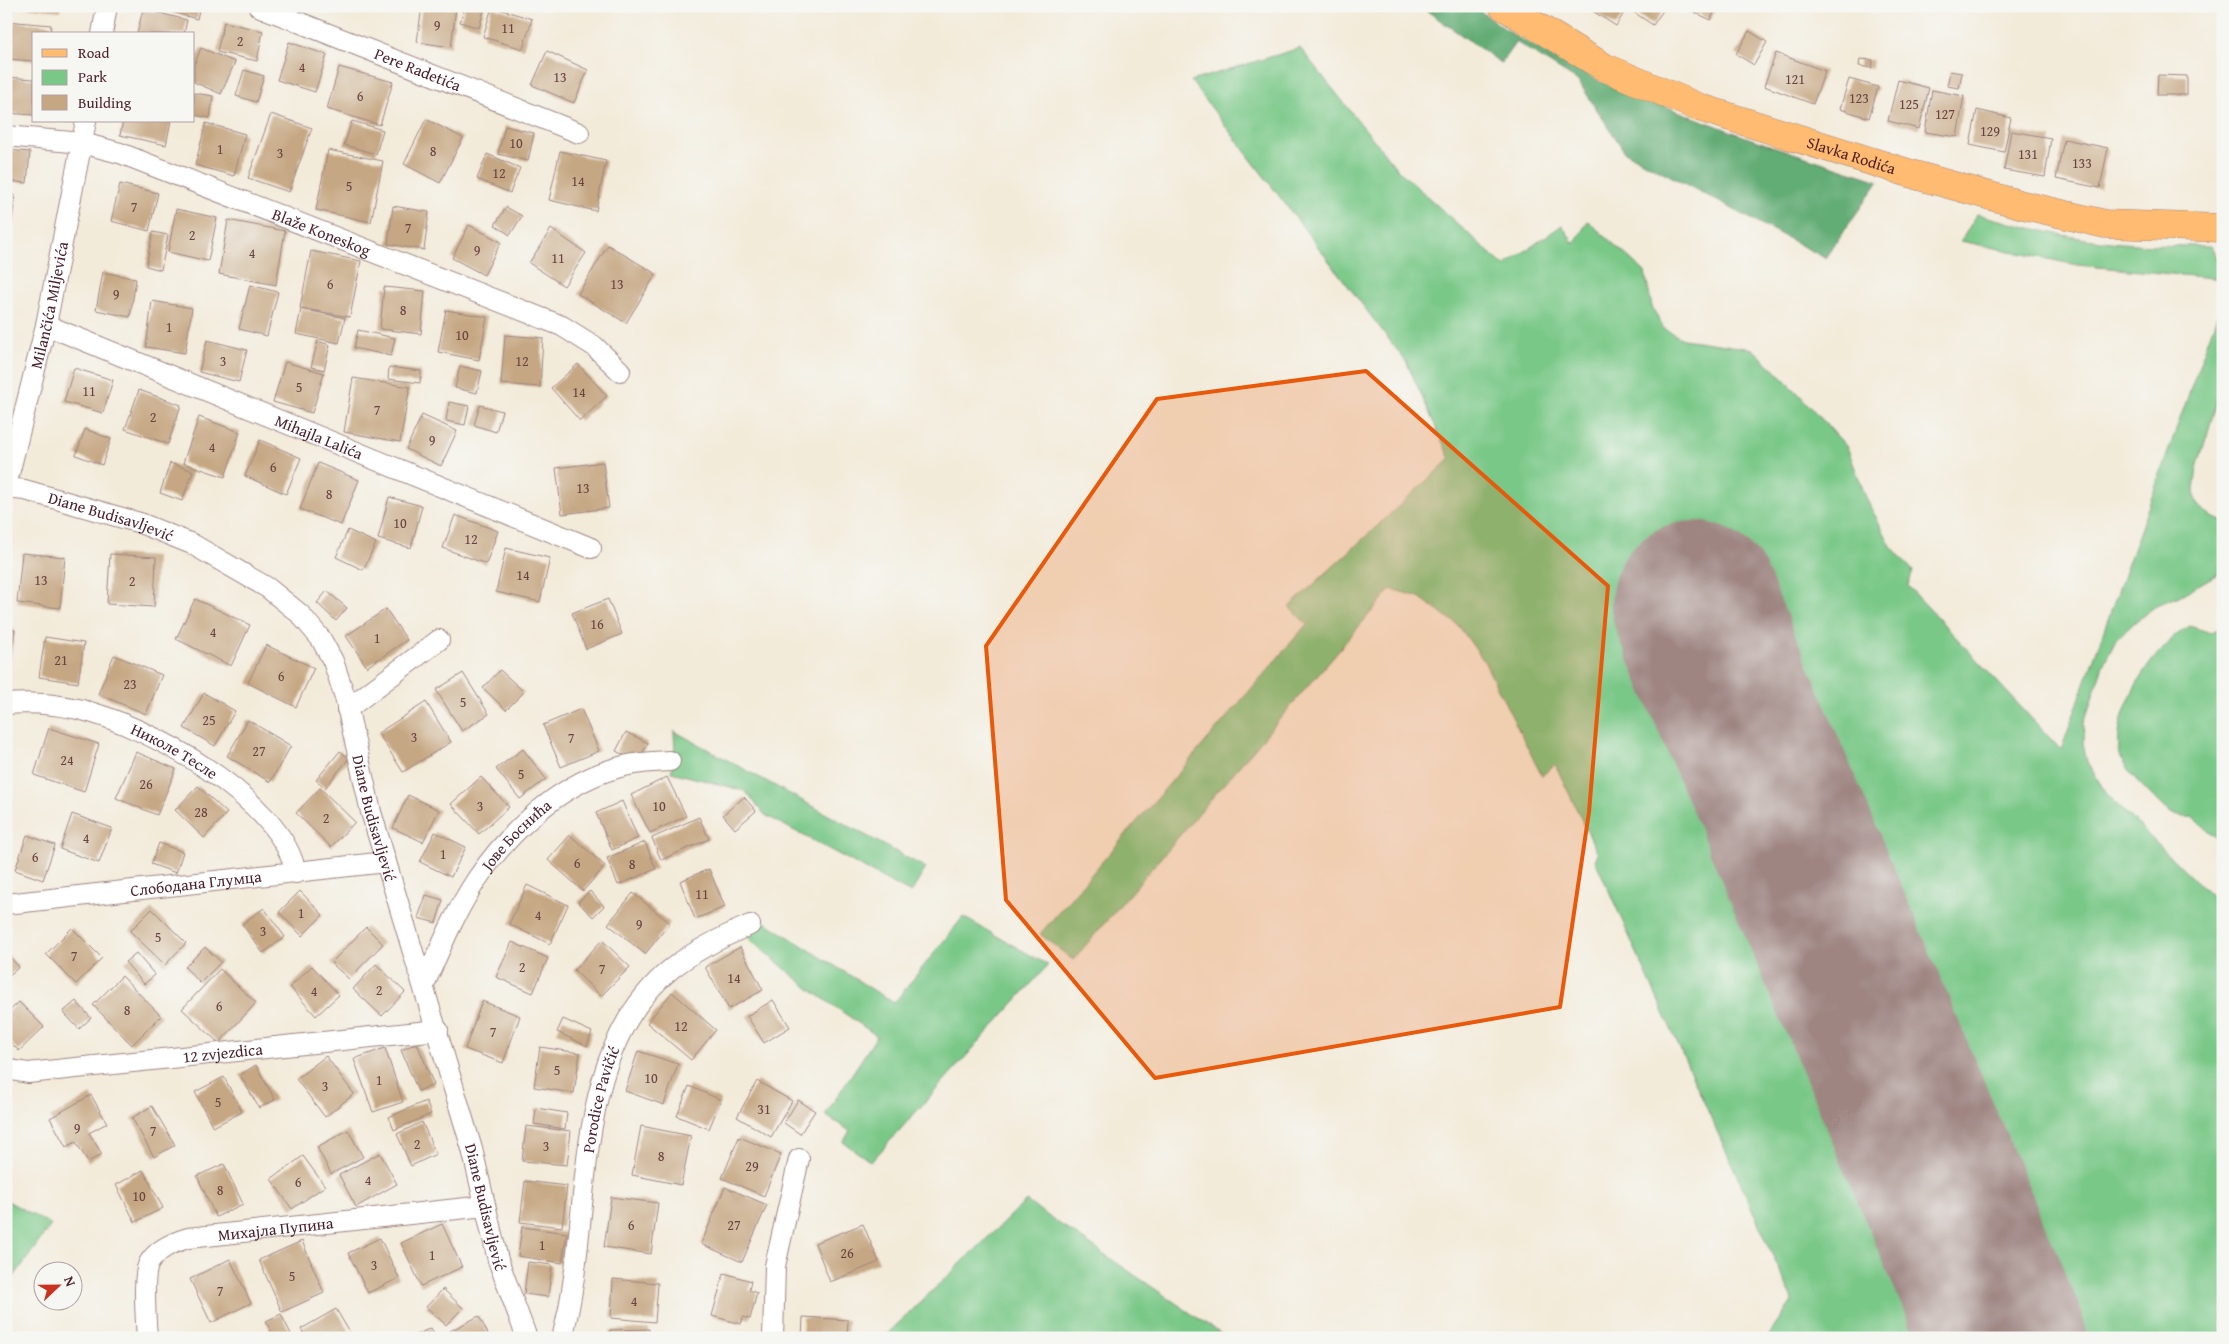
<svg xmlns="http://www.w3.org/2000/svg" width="2229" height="1344" font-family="'Gentium Book Plus',serif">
  <rect width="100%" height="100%" fill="#f6f6f2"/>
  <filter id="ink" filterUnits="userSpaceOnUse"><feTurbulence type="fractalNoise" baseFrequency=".02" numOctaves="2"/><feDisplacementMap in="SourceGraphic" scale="10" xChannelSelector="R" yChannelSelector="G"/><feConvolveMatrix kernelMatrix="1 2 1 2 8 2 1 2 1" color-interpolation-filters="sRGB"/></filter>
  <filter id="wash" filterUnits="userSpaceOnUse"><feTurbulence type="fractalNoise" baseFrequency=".0096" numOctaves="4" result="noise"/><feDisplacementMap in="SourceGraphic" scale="20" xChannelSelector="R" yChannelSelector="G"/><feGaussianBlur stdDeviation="1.12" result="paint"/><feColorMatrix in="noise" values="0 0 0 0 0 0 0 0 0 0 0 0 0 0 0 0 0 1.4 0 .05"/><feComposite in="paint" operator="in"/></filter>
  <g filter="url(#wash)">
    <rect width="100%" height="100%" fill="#f3ebda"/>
    <path fill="#79c887" stroke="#627459" d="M1300,48L1397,169L1504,266L1562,225L1574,244L1588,221L1645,272L1652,307L1663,328L1683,339L1753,349L1795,390L1847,447L1867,500L1891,546L1913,571L1908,586L2061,750L2223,299V382L2197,468L2194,489L2195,499L2202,508L2210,516L2223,522V571L2179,596L2157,605L2136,621L2115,641L2103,665L2084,723L2083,744L2087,762L2108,796L2223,908V1338H1767L1793,1300L1595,860L1598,854L1555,764L1542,776L1484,661L1458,625L1419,597L1391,589L1073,960L1040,934L1307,624L1289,607L1450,459L1407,363L1191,81Z
      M1977,214C2017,225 2059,236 2101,241C2137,245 2174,246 2211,246L2220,267H2223V279L2077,265L1961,241Z
      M2190,626L2211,633L2223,627V844L2192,817C2172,819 2164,808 2151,795C2141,784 2124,770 2120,755C2110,714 2154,645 2190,626Z
      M674,731L926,868L911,893L765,815L745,791L671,772L675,756Z
      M749,912L894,1003L963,917L1048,965L871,1162L843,1142L850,1131L825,1115L877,1036L811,990L750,940L746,919Z
      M6,1200L51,1225L6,1288Z
      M1026,1201L1227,1338H883Z"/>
    <path fill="#62ac74" stroke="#566650" d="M1420,6H1473L1515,36L1601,82L1754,140L1879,181L1825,258L1625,152L1578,81L1516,42L1501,63Z"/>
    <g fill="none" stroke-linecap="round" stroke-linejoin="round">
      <path stroke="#9e8582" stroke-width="164" d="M1693,603L2004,1338"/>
    </g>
    <g id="blocks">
      <path fill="#c6a783" d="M16,6H60V11Z
        M169,6H200L197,19L168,11Z
        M422,6L456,8L451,47L417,42Z
        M465,6H485L479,28L460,22Z
        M1589,6H1628L1616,26L1588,8Z
        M1631,6H1666L1653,25L1629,9Z
        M1696,6H1709L1715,9L1711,20L1694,12Z
        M492,7L532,19L523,49L483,37Z
        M143,9L187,20L184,34H137Z
        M6,21L51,25L50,34H34V61L6,59Z
        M224,22L263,31L257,61L217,52Z
        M1749,31L1767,42L1754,65L1736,54Z
        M289,42L327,55L315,92L277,80Z
        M201,48L235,62L221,94L194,82V65Z
        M547,51L588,70L574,103L532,85Z
        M1776,53L1825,71L1813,104L1764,86Z
        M1860,59L1873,60L1872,68L1859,66Z
        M339,67L393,82L380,125L327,109Z
        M244,70L264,76L256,102L236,96Z
        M1950,71L1962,73L1959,88L1947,86Z
        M2158,75L2187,76V95H2157Z
        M6,77L34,79V115L6,113Z
        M1849,79L1878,87L1869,118L1840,109Z
        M1898,80L1929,88L1919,129L1888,121Z
        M1932,90L1964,96L1957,137L1925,132Z
        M194,93L213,96L210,118L194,115Z
        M1977,110L2011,118L2004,152L1970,145Z
        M271,114L312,128L289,192L248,178Z
        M426,119L463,138L440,183L404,164Z
        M123,121H171L166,145L120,135Z
        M352,121L383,130L376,154L344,145Z
        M206,123L245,134L234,176L195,165Z
        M505,126L534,133L528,161L498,154Z
        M2011,131L2051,138L2045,177L2004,170Z
        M2064,139L2108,148L2100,188L2056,179Z
        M6,150L30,152L27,183L6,181Z
        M328,150L383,161L371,222L316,210Z
        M560,151L606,161L596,211L549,200Z
        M487,154L520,168L510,193L477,179Z
        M120,184L158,193L149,231L111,221Z
        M6,195H15L11,232L6,231Z
        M393,206L429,212L424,250L388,244Z
        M506,207L522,216L510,235L495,225Z
        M176,209L217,218L208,261L168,252Z
        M228,220L285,231L276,285L219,274Z
        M469,225L501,242L484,275L452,258Z
        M551,229L586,253L564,286L529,263Z
        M153,232L168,235L161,270L146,266Z
        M608,245L656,274L626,323L578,294Z
        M311,251L361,261L350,317L300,308Z
        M103,272L136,279L130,317L96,310Z
        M250,285L278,292L267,336L239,329Z
        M384,287L425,291L421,334L380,329Z
        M152,301L192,308L185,353L146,347Z
        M301,309L345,318L339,343L296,334Z
        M446,310L487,317L479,360L438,352Z
        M358,330L395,338L391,356L354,348Z
        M505,335L543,338L540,387L501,384Z
        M207,340L247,350L239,382L199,372Z
        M318,341L330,345L324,370L311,367Z
        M285,362L324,373L312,413L273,402Z
        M578,364L607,396L580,421L551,388Z
        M460,366L482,371L477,393L455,388Z
        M389,367L421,371L420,383L388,379Z
        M74,368L113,380L103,413L64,402Z
        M353,378L410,387L400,442L344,432Z
        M139,390L181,405L168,444L125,429Z
        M449,402L469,406L465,425L446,421Z
        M480,405L502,411L496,432L474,425Z
        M422,415L457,431L441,466L406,449Z
        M199,417L240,432L225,477L183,463Z
        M85,429L111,439L102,465L76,455Z
        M260,440L301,458L286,494L245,476Z
        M603,462L609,508L562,514L556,468Z
        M170,463L193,471L182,501L160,493Z
        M318,463L359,480L341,525L300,509Z
        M389,497L422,506L411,548L378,539Z
        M455,515L498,531L486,564L443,548Z
        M348,530L376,543L363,570L336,557Z
        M506,548L550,558L540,602L496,592Z
        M22,553L65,557L60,608L17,603Z
        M110,554L156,557L154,607L107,604Z
        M327,591L347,608L336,621L317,603Z
        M195,599L250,625L231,666L176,639Z
        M608,599L622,634L586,649L572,613Z
        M386,609L407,640L367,667L346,636Z
        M6,629L15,630L7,677H6Z
        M45,637L84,643L78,683L39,677Z
        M266,645L314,668L296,707L248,683Z
        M114,655L162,675L146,714L98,694Z
        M500,670L524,692L506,710L483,688Z
        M463,673L489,714L462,731L436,690Z
        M204,693L235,711L215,746L184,728Z
        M426,702L451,742L403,772L378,733Z
        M581,709L599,751L561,767L543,725Z
        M248,720L291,746L270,782L227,756Z
        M49,728L99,744L84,792L34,775Z
        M626,732L648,743L637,762L616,751Z
        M523,749L546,779L520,799L496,769Z
        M340,751L349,758L325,788L316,780Z
        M136,752L176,769L157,815L116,798Z
        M481,777L509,807L479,834L451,804Z
        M667,777L686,816L650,833L631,795Z
        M198,786L227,813L204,838L175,810Z
        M320,788L355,822L331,847L296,813Z
        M408,795L439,810L423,842L393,828Z
        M744,797L756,811L735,829L723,815Z
        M622,801L638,838L612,850L596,813Z
        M72,814L112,828L99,863L60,849Z
        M699,817L709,839L661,860L652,838Z
        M435,832L466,847L451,877L420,862Z
        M27,835L55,845L43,880L15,870Z
        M570,835L605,866L583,891L548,860Z
        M645,842L656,869L618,885L607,858Z
        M159,843L183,852L176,873L151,864Z
        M709,869L725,907L695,919L680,881Z
        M527,885L568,905L550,944L509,924Z
        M300,891L323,915L302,936L279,912Z
        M590,891L604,906L593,917L578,902Z
        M633,893L670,923L645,954L608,924Z
        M426,895L443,900L436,923L418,918Z
        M264,908L285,937L263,953L242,924Z
        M152,909L186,943L165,965L130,931Z
        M366,927L383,944L349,979L331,963Z
        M72,928L102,958L76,984L46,954Z
        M602,940L630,967L601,996L574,970Z
        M512,942L548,958L533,993L496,977Z
        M205,947L221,962L200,983L185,967Z
        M740,947L763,990L729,1009L705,967Z
        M6,953L19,967L6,978Z
        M136,953L155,975L144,984L125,962Z
        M376,964L405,992L382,1016L353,989Z
        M312,966L339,995L316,1016L290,987Z
        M220,969L256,1003L219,1043L182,1009Z
        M122,976L161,1016L132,1045L93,1005Z
        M672,992L716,1030L691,1060L647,1023Z
        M773,1000L790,1027L764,1043L747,1016Z
        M76,1001L91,1018L79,1029L63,1012Z
        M482,1001L520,1016L503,1063L465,1049Z
        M19,1002L44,1027L19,1051L10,1042L6,1046V1014Z
        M563,1019L592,1032L587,1046L557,1032Z
        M417,1043L434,1085L418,1091L401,1050Z
        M540,1047L580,1053L574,1093L534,1087Z
        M385,1048L403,1102L373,1112L354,1059Z
        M638,1051L678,1064L664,1105L625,1091Z
        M326,1056L354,1094L325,1117L296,1079Z
        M256,1065L275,1100L259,1108L240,1075Z
        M224,1077L242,1112L213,1127L195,1092Z
        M757,1081L792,1101L771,1137L737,1117Z
        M689,1086L721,1100L709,1129L677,1116Z
        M91,1095L107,1123L89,1133L102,1154L88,1162L76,1142L66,1147L50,1118Z
        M798,1100L815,1111L800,1134L784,1123Z
        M426,1101L431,1114L394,1130L389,1117Z
        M152,1106L175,1145L154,1157L132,1118Z
        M536,1108L567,1113L565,1129L534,1124Z
        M422,1122L436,1154L411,1166L397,1134Z
        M526,1126L571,1131L567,1165L522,1161Z
        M641,1126L691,1136L681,1185L632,1175Z
        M348,1130L363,1157L331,1174L317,1147Z
        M739,1137L781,1154L764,1196L722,1178Z
        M380,1153L397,1184L356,1207L339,1175Z
        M303,1156L325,1186L292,1209L271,1179Z
        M224,1164L243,1204L216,1217L197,1176Z
        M143,1170L163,1208L135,1222L116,1185Z
        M525,1181L567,1186L562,1227L520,1222Z
        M725,1187L767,1205L742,1262L701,1244Z
        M611,1197L658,1203L651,1254L604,1247Z
        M442,1224L462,1267L421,1286L401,1243Z
        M863,1224L879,1262L830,1282L815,1243Z
        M522,1227L567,1233L562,1263L518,1256Z
        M380,1238L399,1278L368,1293L348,1253Z
        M302,1241L324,1293L282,1312L259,1260Z
        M230,1259L251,1303L211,1323L190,1279Z
        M528,1262L552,1265L548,1297L524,1294Z
        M724,1273L751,1281L749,1290L757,1293L750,1319L743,1317L741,1324L712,1316Z
        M613,1279L658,1283L655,1322L611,1318Z
        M443,1289L463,1308L446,1325L426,1307Z
        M336,1309L353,1338H306L301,1329Z
        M281,1314L293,1338H274L266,1321Z
        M479,1316L490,1338H453L450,1331Z
        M803,1317L848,1320L847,1338H802Z
        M431,1328L436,1338H409Z
        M649,1329V1338H610V1330Z"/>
    </g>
  </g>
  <g filter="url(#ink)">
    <use href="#blocks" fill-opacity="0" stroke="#9e8582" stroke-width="1"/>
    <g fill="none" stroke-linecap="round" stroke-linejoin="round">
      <g stroke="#9e8582" stroke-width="22">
        <g id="minor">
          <path id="s1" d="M258,6L579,133"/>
          <path d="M102,34L107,6"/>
          <path id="s2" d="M6,136L82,143L120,153L562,326L594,346L620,371"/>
          <path id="s3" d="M46,325L591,548"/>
          <path id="s4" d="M6,486L46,325L86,121"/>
          <path id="s5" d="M6,488L25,490L140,523L192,544L268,588L300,614L321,639L333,661L345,697L371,812L472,1149L498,1260L527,1338"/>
          <path id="s6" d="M6,704C30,702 55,704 78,709C146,724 282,799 296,873"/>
          <path d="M347,709L439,640"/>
          <path id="s7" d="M6,904L386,862"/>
          <path id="s8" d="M424,985C440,949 455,912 477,879C508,833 557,787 610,770C630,763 650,762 670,761"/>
          <path id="s9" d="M6,1069L28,1073L438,1030"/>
          <path id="s10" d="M147,1338C146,1321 142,1276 149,1263C157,1249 174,1242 188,1238L485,1206"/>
          <path id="s11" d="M562,1338C595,1219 566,1055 671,969C695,950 722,937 750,925"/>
          <path d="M773,1338L775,1266L799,1159"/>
        </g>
      </g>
      <g stroke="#9e8582" stroke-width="29">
        <g id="primary">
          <path id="s12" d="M1503,6L1604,67L1698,107L1915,175L2023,205L2105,224L2223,228"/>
        </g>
      </g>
      <use href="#minor" stroke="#fff" stroke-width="20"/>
      <use href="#primary" stroke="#febb71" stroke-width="28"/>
    </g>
  </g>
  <path fill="#e8590c" fill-opacity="0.2" stroke="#e8590c" stroke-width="4" stroke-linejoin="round" d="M1366,371L1608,586L1589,812L1560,1007L1155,1078L1006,900L986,646L1157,399Z"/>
  <g text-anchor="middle" stroke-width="4.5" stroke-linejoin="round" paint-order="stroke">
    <g font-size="14" fill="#694141">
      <text x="437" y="30">9</text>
      <text x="508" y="33">11</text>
      <text x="240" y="46">2</text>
      <text x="302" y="72">4</text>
      <text x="560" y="82">13</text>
      <text x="1795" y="84">121</text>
      <text x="360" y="101">6</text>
      <text x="1859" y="103">123</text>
      <text x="1909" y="109">125</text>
      <text x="1945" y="119">127</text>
      <text x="1990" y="136">129</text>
      <text x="516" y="148">10</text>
      <text x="220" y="154">1</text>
      <text x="433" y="156">8</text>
      <text x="280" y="158">3</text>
      <text x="2028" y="159">131</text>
      <text x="2082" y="168">133</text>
      <text x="499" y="178">12</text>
      <text x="578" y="186">14</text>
      <text x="349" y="191">5</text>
      <text x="134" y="212">7</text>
      <text x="408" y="233">7</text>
      <text x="192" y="240">2</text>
      <text x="477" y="255">9</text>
      <text x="252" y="258">4</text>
      <text x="558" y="263">11</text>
      <text x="330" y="289">6</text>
      <text x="617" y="289">13</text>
      <text x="116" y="299">9</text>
      <text x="403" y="315">8</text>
      <text x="169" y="332">1</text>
      <text x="462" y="340">10</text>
      <text x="223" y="366">3</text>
      <text x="522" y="366">12</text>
      <text x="299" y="392">5</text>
      <text x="89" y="396">11</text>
      <text x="579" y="397">14</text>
      <text x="377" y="415">7</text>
      <text x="153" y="422">2</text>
      <text x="432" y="445">9</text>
      <text x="212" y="452">4</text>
      <text x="273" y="472">6</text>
      <text x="583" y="493">13</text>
      <text x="329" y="499">8</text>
      <text x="400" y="528">10</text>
      <text x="471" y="544">12</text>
      <text x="523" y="580">14</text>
      <text x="41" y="585">13</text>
      <text x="132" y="586">2</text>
      <text x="597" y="629">16</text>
      <text x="213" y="637">4</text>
      <text x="377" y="643">1</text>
      <text x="61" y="665">21</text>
      <text x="281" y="681">6</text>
      <text x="130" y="689">23</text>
      <text x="463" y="707">5</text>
      <text x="209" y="725">25</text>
      <text x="414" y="742">3</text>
      <text x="571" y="743">7</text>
      <text x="259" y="756">27</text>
      <text x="67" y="765">24</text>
      <text x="521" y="779">5</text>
      <text x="146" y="789">26</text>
      <text x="480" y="811">3</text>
      <text x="659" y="811">10</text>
      <text x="201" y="817">28</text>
      <text x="326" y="823">2</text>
      <text x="86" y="843">4</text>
      <text x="443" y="859">1</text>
      <text x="35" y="862">6</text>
      <text x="577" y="868">6</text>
      <text x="632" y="869">8</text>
      <text x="702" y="899">11</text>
      <text x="301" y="918">1</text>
      <text x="538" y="920">4</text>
      <text x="639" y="929">9</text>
      <text x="263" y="936">3</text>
      <text x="158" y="942">5</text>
      <text x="74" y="961">7</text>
      <text x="522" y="972">2</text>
      <text x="602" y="974">7</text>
      <text x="734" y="983">14</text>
      <text x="379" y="995">2</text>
      <text x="314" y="996">4</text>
      <text x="219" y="1011">6</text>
      <text x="127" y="1015">8</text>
      <text x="681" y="1031">12</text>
      <text x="493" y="1037">7</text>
      <text x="557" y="1075">5</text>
      <text x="651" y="1083">10</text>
      <text x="379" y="1085">1</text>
      <text x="325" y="1091">3</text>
      <text x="218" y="1107">5</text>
      <text x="764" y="1114">31</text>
      <text x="77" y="1133">9</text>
      <text x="153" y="1136">7</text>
      <text x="417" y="1149">2</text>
      <text x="546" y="1151">3</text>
      <text x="661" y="1161">8</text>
      <text x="752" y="1171">29</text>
      <text x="368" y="1185">4</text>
      <text x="298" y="1187">6</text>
      <text x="220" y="1195">8</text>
      <text x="139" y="1201">10</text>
      <text x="631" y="1230">6</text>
      <text x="734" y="1230">27</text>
      <text x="542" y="1250">1</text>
      <text x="847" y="1258">26</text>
      <text x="432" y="1260">1</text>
      <text x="374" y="1270">3</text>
      <text x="292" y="1281">5</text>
      <text x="220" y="1296">7</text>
      <text x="634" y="1306">4</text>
    </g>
    <g font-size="16" fill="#4a1f2b" stroke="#f6f6f2">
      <text dy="6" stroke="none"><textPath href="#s1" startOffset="172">Pere Radetića</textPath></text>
      <text dy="6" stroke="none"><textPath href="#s12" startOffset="381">Slavka Rodića</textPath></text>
      <text dy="6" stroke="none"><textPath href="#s2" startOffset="332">Blaže Koneskog</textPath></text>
      <text dy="6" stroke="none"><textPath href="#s4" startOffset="186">Milančića Miljevića</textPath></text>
      <text dy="6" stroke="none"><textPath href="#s3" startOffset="295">Mihajla Lalića</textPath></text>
      <text dy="6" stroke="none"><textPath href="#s5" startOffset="109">Diane Budisavljević</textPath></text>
      <text dy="6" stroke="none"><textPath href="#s6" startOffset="178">Николе Тесле</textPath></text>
      <text dy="6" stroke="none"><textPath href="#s5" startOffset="544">Diane Budisavljević</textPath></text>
      <text dy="6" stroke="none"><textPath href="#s8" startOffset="178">Јове Боснића</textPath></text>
      <text dy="6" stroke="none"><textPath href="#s7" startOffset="191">Слободана Глумца</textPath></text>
      <text dy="6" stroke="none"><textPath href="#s9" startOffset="218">12 zvjezdica</textPath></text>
      <text dy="6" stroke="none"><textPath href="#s11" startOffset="242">Porodice Pavičić</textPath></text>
      <text dy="6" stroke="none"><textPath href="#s5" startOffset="949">Diane Budisavljević</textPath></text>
      <text dy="6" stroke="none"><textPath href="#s10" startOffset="211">Михајла Пупина</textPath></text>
    </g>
  </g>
  <rect width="2229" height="1344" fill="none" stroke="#f6f6f2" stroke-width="25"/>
  <rect x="32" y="32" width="162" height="90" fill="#f6f6f2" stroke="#b1a0a2"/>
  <rect x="42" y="49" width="25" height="8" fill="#febb71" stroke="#b1a0a2"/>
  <text x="78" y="58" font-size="15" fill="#4a1f2b">Road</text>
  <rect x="42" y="70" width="25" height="15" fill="#79c887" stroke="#b1a0a2"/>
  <text x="78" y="82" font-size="15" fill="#4a1f2b">Park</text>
  <rect x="42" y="95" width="25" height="15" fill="#c6a783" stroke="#b1a0a2"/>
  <text x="78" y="108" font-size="15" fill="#4a1f2b">Building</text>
  <g transform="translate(58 1286) rotate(68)"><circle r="24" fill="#f6f6f2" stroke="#b1a0a2"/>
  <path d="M0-4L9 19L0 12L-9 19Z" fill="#c8321e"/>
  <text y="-8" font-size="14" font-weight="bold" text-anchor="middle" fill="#4a1f2b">N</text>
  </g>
</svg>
